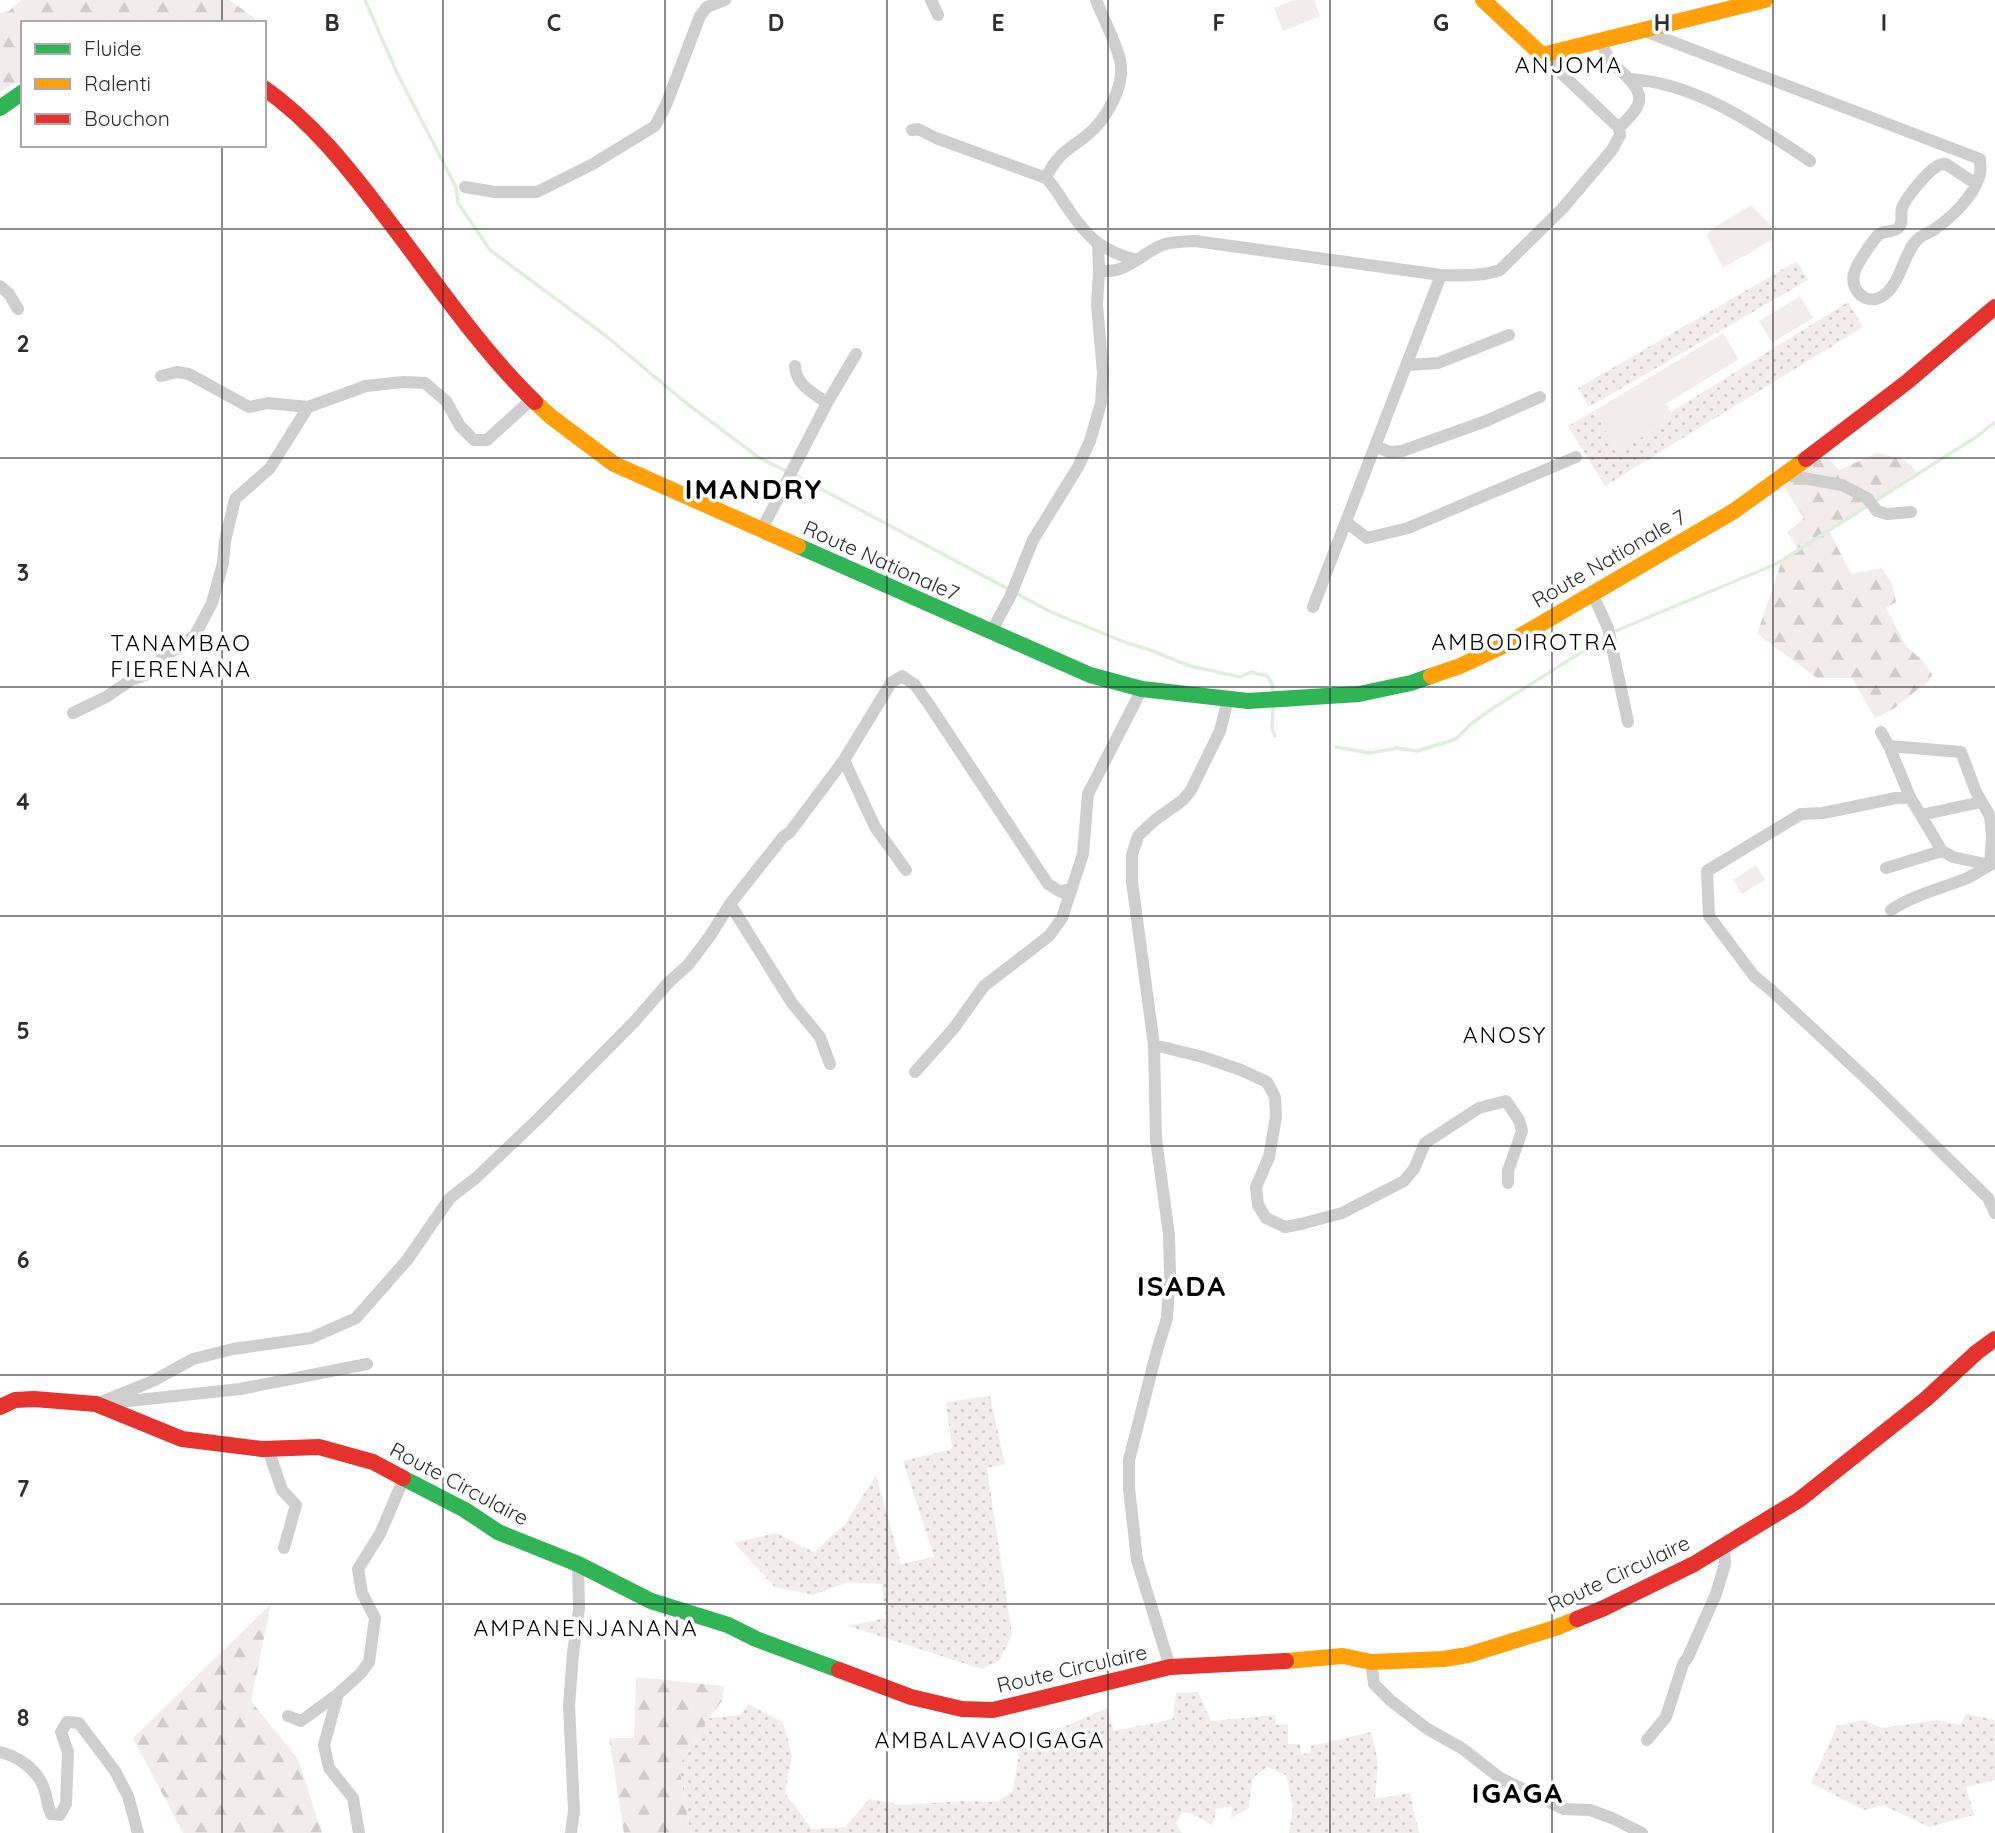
<svg xmlns="http://www.w3.org/2000/svg" width="1995" height="1833" font-family="Quicksand,sans-serif">
  <defs>
    <pattern id="grass-dots" width="8" height="8" patternUnits="userSpaceOnUse" patternTransform="scale(1.75)"><rect width="8" height="8" fill="#f3eced"/><path d="M2 2h.1M6 6h.1" fill="none" stroke="#d1cbcc" stroke-width="1.8" stroke-linecap="round"/></pattern>
    <pattern id="forest-firs" width="22" height="20" patternUnits="userSpaceOnUse" patternTransform="scale(1.75)"><rect width="22" height="20" fill="#f3eced"/><path d="M5 1l3.5 6h-7zM16 11l3.5 6h-7z" fill="#d1cbcc"/></pattern>
  </defs>
  <rect width="100%" height="100%" fill="#fff"/>
  <path fill="url(#grass-dots)" d="M1797,261L1808,280L1589,407L1578,388Z
    M1848,302L1863,327L1605,486L1568,426L1594,411L1618,451L1674,417L1671,412Z
    M990,1396L1005,1464L987,1468L1012,1634L1000,1660L982,1669L848,1626L886,1618L882,1584L848,1582L813,1595L775,1587L734,1543L776,1533L814,1552L845,1524L876,1475L901,1564L934,1557L903,1461L952,1449L946,1402Z
    M1198,1692L1211,1721L1275,1715L1276,1725L1288,1724V1744H1300L1301,1754L1311,1753V1746L1371,1732L1378,1761L1375,1799L1410,1793L1419,1833H1289L1293,1805L1286,1775L1267,1767L1252,1779L1249,1808L1231,1818L1232,1806L1216,1809L1213,1825L1190,1813H1181L1176,1823L1182,1833H692L689,1827L679,1766L709,1718L741,1715L748,1704L783,1722L792,1755L785,1793L812,1829L845,1827L869,1799L902,1805L960,1801L997,1802L1013,1791L1020,1746L1107,1708L1114,1731L1173,1719L1176,1693Z
    M1966,1714L1995,1720V1780L1966,1787L1974,1815L1929,1827L1883,1805L1864,1810L1811,1783L1837,1726L1863,1720L1882,1728L1937,1720L1960,1725Z"/>
  <path fill="url(#forest-firs)" d="M21,0H229L253,17L258,23H23V79L0,92V13L9,11Z
    M1822,451L1839,470L1877,453L1905,460L1917,472L1829,531L1851,574L1882,568L1892,584L1896,602L1886,608L1906,646L1923,661L1932,674L1930,680L1893,709L1875,718L1852,678H1817L1757,634L1781,563L1799,550L1787,532L1804,518L1781,483Z
    M271,1604L251,1701L298,1759L322,1833H183L133,1738Z
    M636,1677L724,1686L722,1701L709,1718L679,1766L689,1827L692,1833H624L609,1738H634Z"/>
  <path fill="#f3eced" d="M1294,0H1314L1320,16L1283,31L1274,8Z
    M1751,205L1771,225L1772,240L1723,268L1707,236L1710,230Z
    M1800,296L1813,318L1772,343L1759,321Z
    M1723,333L1739,359L1666,404L1674,417L1618,451L1594,411Z
    M1756,865L1765,880L1742,894L1733,880Z"/>
  <g fill="none" stroke-linecap="round" stroke-linejoin="round">
    <path stroke="#ddefdb" stroke-width="3.5" d="M365,0L397,73L456,187L458,203L490,250L606,336L686,403L758,457L788,472
      M795,475L1051,612L1127,643L1147,649L1190,666L1240,677L1251,672L1267,676L1272,683L1273,692
      M1613,632L1776,564L1976,437L1995,422
      M1273,709L1272,728L1275,736
      M1336,747L1370,753L1397,748L1417,751L1456,739L1471,724L1490,710L1607,636"/>
    <path stroke="#cecece" stroke-width="12" d="M931,0L938,15
      M1644,31L1980,159C1980,164 1981,170 1980,174C1974,197 1951,218 1932,231C1928,233 1922,235 1918,239C1903,253 1901,286 1881,297C1864,306 1848,287 1855,271C1858,262 1872,242 1878,235C1884,230 1892,233 1898,228C1904,223 1900,215 1902,208C1905,199 1927,172 1936,167C1938,165 1943,164 1946,164L1976,184
      M1542,55L1619,128C1636,110 1650,100 1628,78C1623,72 1616,68 1611,62C1607,56 1604,49 1601,42
      M1630,79C1696,83 1756,125 1810,161
      M912,130L918,129L936,138L1046,178C1054,186 1059,195 1065,204C1086,236 1100,251 1137,260C1162,243 1164,242 1195,241L1441,275C1461,275 1481,277 1500,270L1562,209L1612,150L1620,135L1619,128
      M1046,178C1057,154 1067,151 1086,136C1106,120 1126,86 1120,60C1115,40 1104,20 1096,0
      M465,187L495,192H537L591,165L655,126L666,105L700,16L707,7L725,0
      M1098,244L1099,271
      M0,286L9,294L18,309
      M1408,365L1438,363L1509,335
      M795,366C796,385 812,392 827,403
      M161,376L177,372L189,374L249,407L268,403L308,407
      M1376,446L1389,452L1402,451L1486,421L1540,397
      M1786,475L1842,485L1867,498L1877,511L1887,514L1911,512
      M1346,522L1367,538L1408,528L1576,457
      M761,531L827,403L856,354
      M1592,593L1608,628L1628,722
      M1313,607L1441,275
      M991,632L1010,597L1033,540L1078,467L1090,441L1101,403L1103,373L1097,305L1099,271C1115,272 1123,269 1137,260
      M73,713L106,697L131,680L145,675L152,666L195,635L212,603L223,563L225,541L235,499L270,468L308,407L366,386L403,382L425,383L446,401L460,426L474,440H487L532,399
      M1881,732L1889,746L1910,797L1942,851L1953,857L1990,865
      M1889,746L1961,752L1976,792L1990,816L1992,837L1990,865
      M844,760L875,827L906,870
      M1910,797L1896,798L1823,813L1801,814L1707,871L1709,916L1754,976L1771,990L1872,1084L1988,1198L1995,1213
      M1921,815L1981,802
      M1886,868L1942,851
      M730,904L792,1003L820,1037L830,1064
      M1891,910C1914,895 1939,889 1965,879C1973,876 1981,870 1990,865
      M1154,1045L1203,1057L1241,1070L1267,1082L1275,1097L1276,1117L1269,1157L1256,1187L1258,1205L1266,1218L1285,1227L1301,1224L1342,1213L1404,1181L1414,1169L1425,1143L1479,1108L1506,1101L1519,1120L1522,1131L1508,1171V1183
      M915,1072L954,1028L984,986L1049,936L1062,918L1083,854L1088,794L1142,689
      M110,1403L240,1389L367,1364
      M96,1404L153,1381L193,1359L233,1349L311,1338L356,1318L407,1260L450,1198L477,1177L540,1117L634,1022L669,982L688,965L710,936L730,904L783,837L790,832L844,760L891,683L902,676L915,685L928,703L1048,884L1061,892L1072,888
      M268,1449L282,1490L296,1505L284,1548
      M1371,1662L1374,1684L1390,1700L1426,1728L1463,1749L1500,1778L1564,1809L1590,1810L1612,1818L1642,1833
      M1170,1667L1137,1560L1129,1488V1460L1156,1354L1167,1318L1170,1275L1169,1235L1156,1139L1154,1045L1132,882V855L1138,836L1155,820L1183,800L1191,790L1220,731L1228,699
      M338,1694L324,1745L329,1768L353,1798L359,1833
      M288,1716L301,1721L338,1694L361,1673L369,1662L375,1618L362,1593L358,1569L380,1534L404,1478
      M1647,1740L1666,1717L1683,1664L1688,1657L1716,1594L1725,1564L1724,1546
      M0,1752C18,1756 36,1769 43,1786C47,1795 47,1805 51,1814L60,1815L66,1804L68,1752L61,1732L67,1722L79,1723L115,1771L128,1796L138,1833
      M571,1833L574,1811L569,1706L573,1653L579,1609L578,1564"/>
    <path stroke="#30b455" stroke-width="16" d="M0,108L23,92
      M798,546L1090,675L1142,689L1248,701L1359,694L1411,683L1431,676
      M403,1478L465,1510L498,1532L578,1564L651,1601L728,1625L756,1639L839,1670"/>
    <path stroke="#ff9f0a" stroke-width="16" d="M1483,0L1542,55L1765,0
      M535,402L550,416L614,464L798,546
      M1431,676L1460,666L1503,646L1734,511L1806,459
      M1286,1661L1343,1656L1371,1662L1443,1659L1468,1655L1555,1628L1577,1619"/>
    <path stroke="#e5322d" stroke-width="16" d="M264,88C312,122 346,165 381,211C430,274 478,347 535,402
      M1806,459L1907,382L1995,307
      M0,1407L15,1400L34,1399L96,1404L182,1439L262,1449L319,1447L373,1462L403,1478
      M1577,1619L1604,1608L1694,1564L1799,1500L1926,1399L1977,1352L1995,1339
      M839,1670L911,1697L962,1709L993,1710L1170,1667L1286,1661"/>
  </g>
  <path fill="none" stroke="#2e2e2e" stroke-width="2" stroke-opacity="0.55" d="M222,0V23M443,0V1833M665,0V1833M887,0V1833M1108,0V1833M1330,0V1833M1552,0V1833M1773,0V1833M222,145V1833M0,229H1995M0,458H1995M0,687H1995M0,916H1995M0,1146H1995M0,1375H1995M0,1604H1995"/>
  <g text-anchor="middle" stroke-width="7" stroke-linejoin="round" paint-order="stroke">
    <g font-size="21" fill="#2e2e2e" stroke="#fff">
      <text transform="translate(1609 559) rotate(-30)" y="7">Route Nationale 7</text>
      <text transform="translate(881 561) rotate(24)" y="7">Route Nationale7</text>
      <text transform="translate(459 1484) rotate(28)" y="7">Route Circulaire</text>
      <text transform="translate(1619 1574) rotate(-25)" y="7">Route Circulaire</text>
      <text transform="translate(1072 1669) rotate(-13)" y="7">Route Circulaire</text>
    </g>
    <g font-size="23" letter-spacing="2" fill="#000" stroke="#fff">
      <text x="1569" y="73">ANJOMA</text>
      <text x="1525" y="650">AMBODIROTRA</text>
      <text x="181" y="651">TANAMBAO<tspan x="181" dy="26">FIERENANA</tspan></text>
      <text x="1505" y="1043">ANOSY</text>
      <text x="586" y="1636">AMPANENJANANA</text>
      <text x="990" y="1748">AMBALAVAOIGAGA</text>
    </g>
    <g font-size="28" font-weight="bold" letter-spacing="2" fill="#000" stroke="#fff">
      <text x="754" y="499">IMANDRY</text>
      <text x="1182" y="1296">ISADA</text>
      <text x="1518" y="1803">IGAGA</text>
    </g>
  </g>
  <g font-size="23" text-anchor="middle" font-weight="bold" fill="#2e2e2e" stroke="#fff" stroke-width="7" stroke-linejoin="round" paint-order="stroke">
    <text x="332" y="31">B</text>
    <text x="554" y="31">C</text>
    <text x="776" y="31">D</text>
    <text x="998" y="31">E</text>
    <text x="1219" y="31">F</text>
    <text x="1441" y="31">G</text>
    <text x="1662" y="31">H</text>
    <text x="1884" y="31">I</text>
    <text x="23" y="352">2</text>
    <text x="23" y="581">3</text>
    <text x="23" y="810">4</text>
    <text x="23" y="1039">5</text>
    <text x="23" y="1268">6</text>
    <text x="23" y="1497">7</text>
    <text x="23" y="1726">8</text>
  </g>
  <rect x="21" y="21" width="245" height="126" fill="#ffffff" stroke="#ababab" stroke-width="2"/>
  <rect x="35" y="44" width="35" height="10" fill="#30b455" stroke="#ababab" stroke-width="2"/>
  <text x="84" y="56" font-size="21" fill="#2e2e2e">Fluide</text>
  <rect x="35" y="79" width="35" height="10" fill="#ff9f0a" stroke="#ababab" stroke-width="2"/>
  <text x="84" y="91" font-size="21" fill="#2e2e2e">Ralenti</text>
  <rect x="35" y="114" width="35" height="10" fill="#e5322d" stroke="#ababab" stroke-width="2"/>
  <text x="84" y="126" font-size="21" fill="#2e2e2e">Bouchon</text>
</svg>
